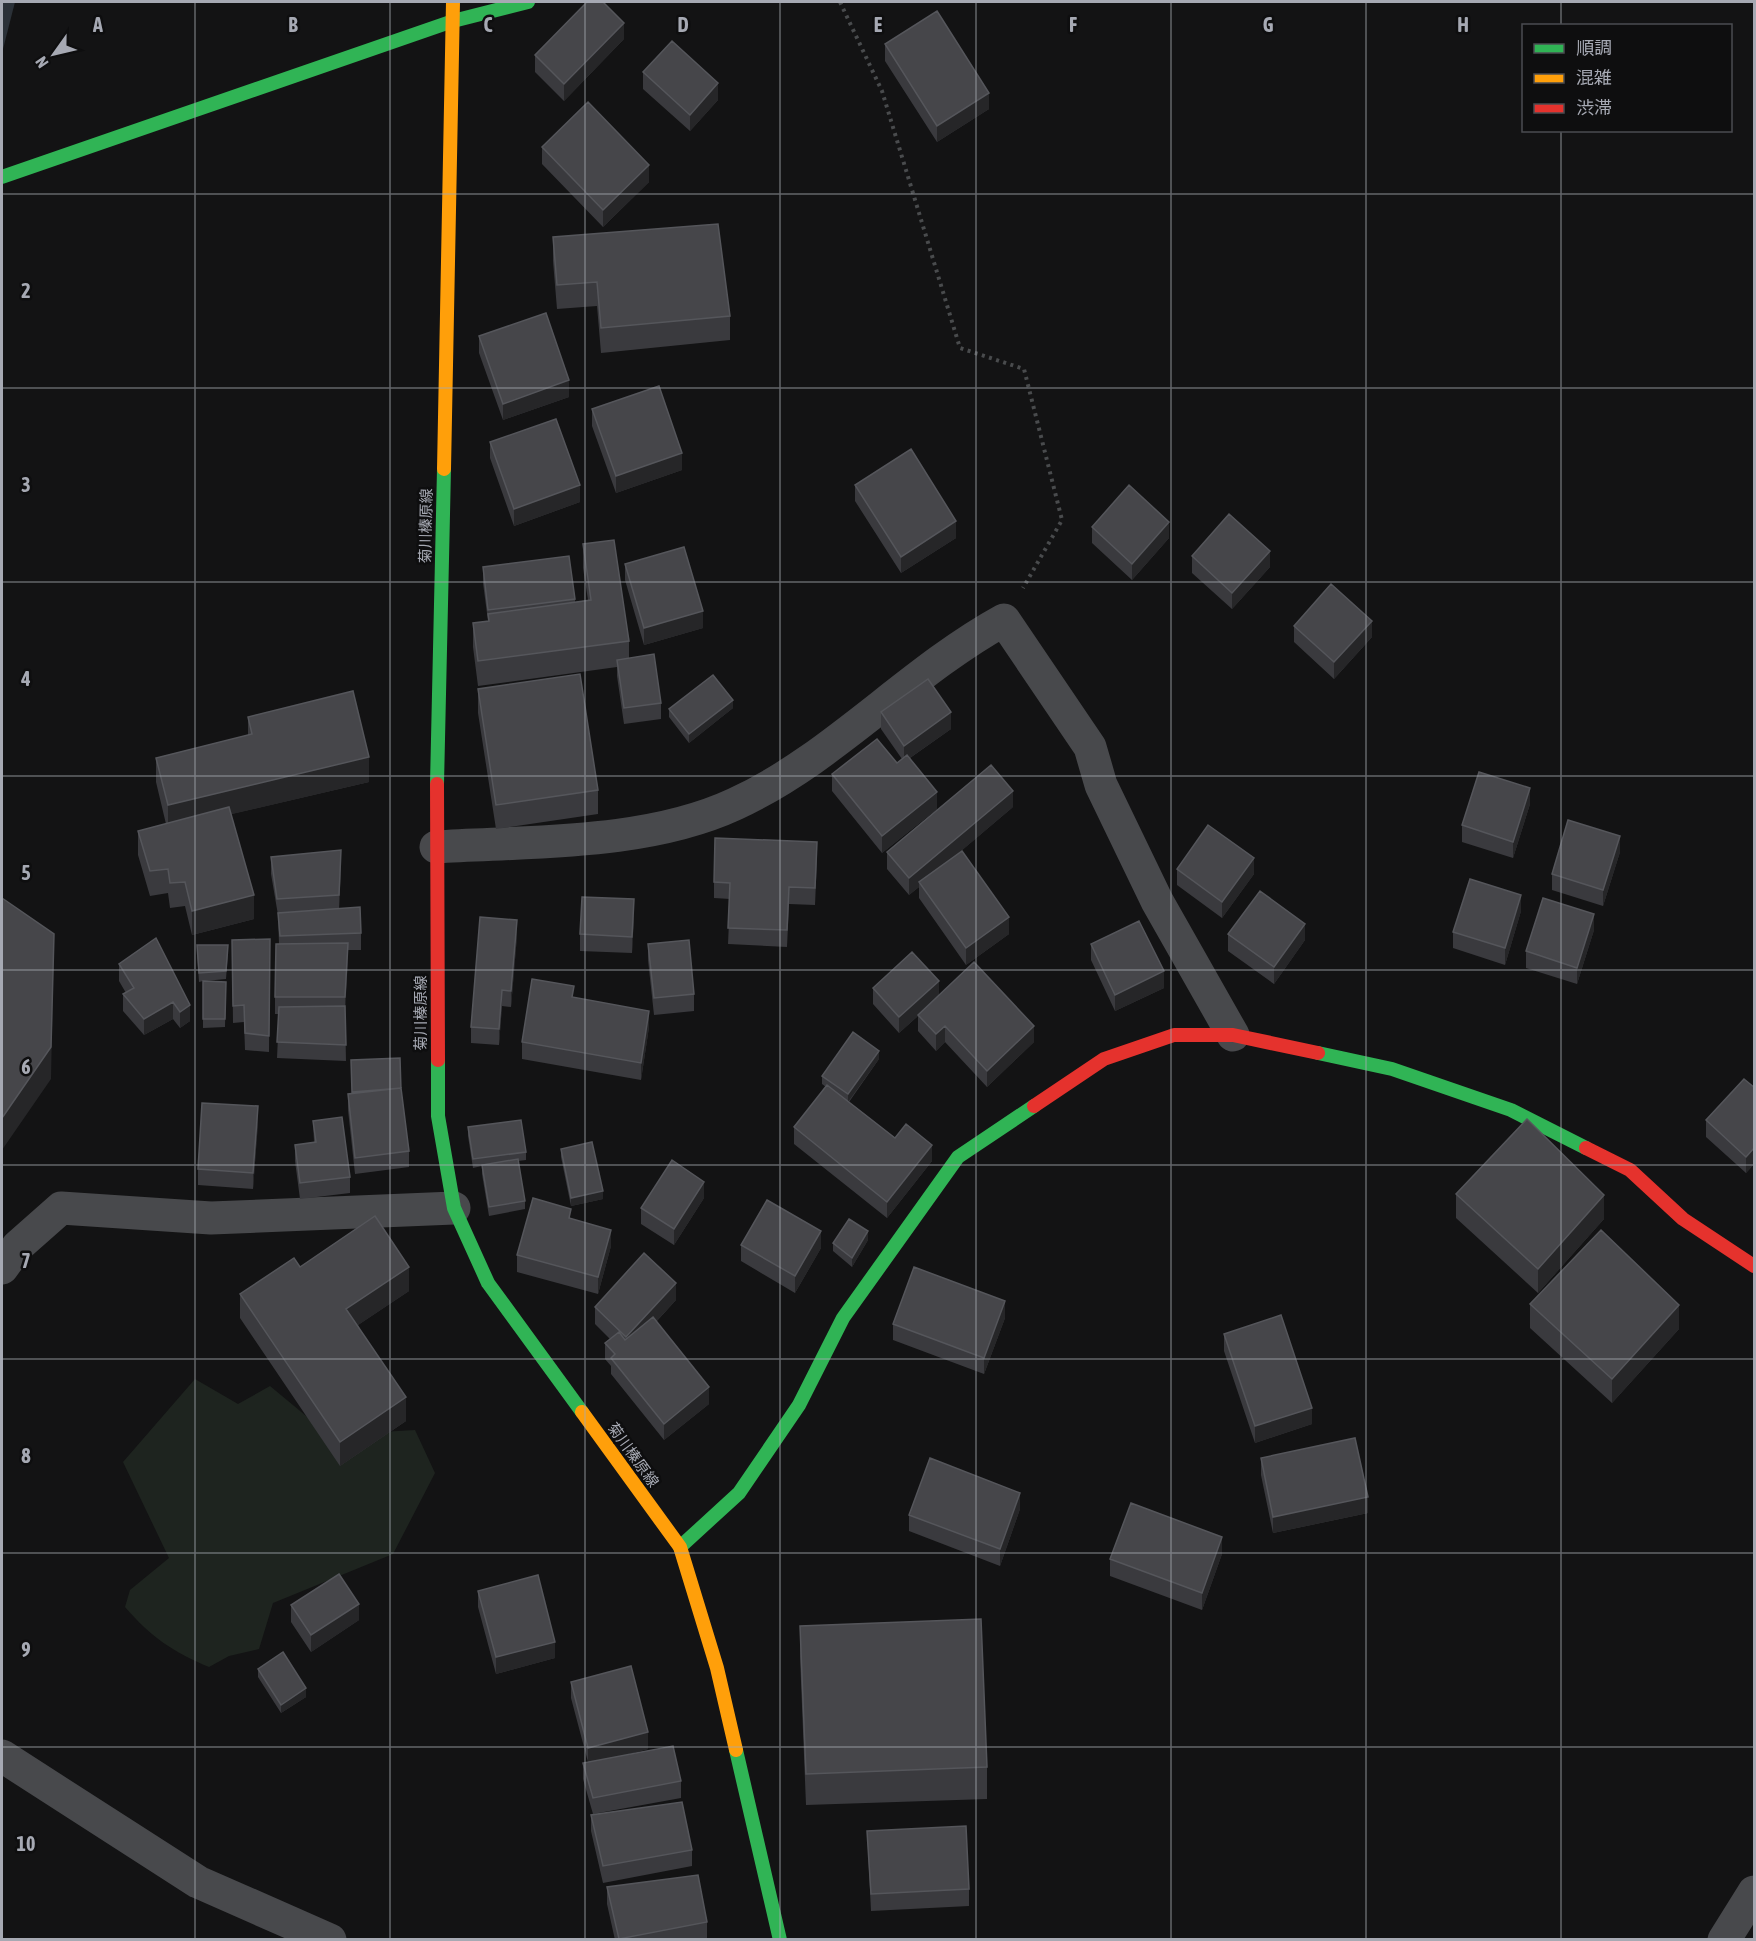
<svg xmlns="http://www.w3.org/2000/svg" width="1756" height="1941" font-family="'Asap Condensed','Noto Sans JP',sans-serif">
  <rect width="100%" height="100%" fill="#131314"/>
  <path fill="#1e241f" d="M195,1379L238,1404L270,1386L329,1435L415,1430L435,1473L393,1554L273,1603L259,1649L229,1656L209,1667C173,1652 151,1637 125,1607L130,1590L169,1558L123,1462Z"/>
  <path fill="#2b3138" d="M2,2H15L2,53Z"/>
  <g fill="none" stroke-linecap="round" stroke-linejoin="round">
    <path stroke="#494b4d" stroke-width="4" stroke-dasharray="3 4.5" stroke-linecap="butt" d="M840,2L882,91L960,348L1024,369L1062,520L1023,588"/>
    <path stroke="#48494c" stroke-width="33" d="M436,847C532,841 647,845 735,804C833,759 909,672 1004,620L1090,747L1101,785L1157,901L1233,1035
      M2,1268L18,1246L61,1208L211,1218L454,1208
      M2,1756L198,1882L330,1940
      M1724,1940L1754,1892"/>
    <path stroke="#30b455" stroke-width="14" d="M2,177L453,21L528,2
      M437,784L444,469
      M1318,1053L1392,1069L1511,1110L1586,1148
      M438,1060V1116L454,1208L488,1283L582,1412
      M680,1547L739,1493L799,1405L843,1318L958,1157L1034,1106
      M736,1750L780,1940"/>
    <path stroke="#ff9f0a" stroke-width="14" d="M444,469L453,2
      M582,1412L680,1547L717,1668L736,1750"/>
    <path stroke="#e5322d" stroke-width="14" d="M437,784L438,1060
      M1034,1106L1104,1059L1174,1035H1233L1318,1053
      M1586,1148L1630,1170L1683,1219L1754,1266"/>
  </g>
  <path fill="#3a3a3e" d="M624,39L564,101L535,72V55Z
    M885,44L989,109L937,142L885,61Z
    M643,72L718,100L690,131L643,89Z
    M542,147L649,182L603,227L542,164Z
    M553,237L730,316V340L601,353L597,306L557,309L553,261Z
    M479,336L569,397L503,420L479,353Z
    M592,409L682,470L616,493L592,426Z
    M490,442L580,502L514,526L490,458Z
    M855,485L956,538L901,573L855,501Z
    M1092,527L1169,538L1132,580L1092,543Z
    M583,544L629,641V658L661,703V719L624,724L617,676V667L478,686L473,647V623L488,621L483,583V567L575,599V602L588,600L583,568Z
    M1192,556L1270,567L1232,609L1192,573Z
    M625,564L703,628L644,645L625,580Z
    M1294,626L1372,637L1334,679L1294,642Z
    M478,689L598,790V814L496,829L478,713Z
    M733,708L689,743L669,717V709Z
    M881,712L951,729L910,758L937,809L882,853L832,791V774L897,763L902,759L881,729Z
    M248,717L369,782L231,814L254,919L192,935L185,906L170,908L168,893L150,896L138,855V831L166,824L156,782V758L248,735Z
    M1530,804L1513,858L1462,842V825Z
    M1013,807L955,856L1009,934L966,965L919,898V887L909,895L887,869V852Z
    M1620,852L1603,906L1552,890V874Z
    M271,857L341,866L339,909L361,933V950H348L345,1010L346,1061L277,1058L279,1014H275V997L279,944L278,915L271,874Z
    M817,859L815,905L789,904L787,947L728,944L730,899L714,898V882Z
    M1177,869L1254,874L1222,918L1177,885Z
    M1521,911L1505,965L1453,948V932Z
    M634,916L632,953L580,951V934Z
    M1594,930L1577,984L1526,968V951Z
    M1228,934L1305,940L1274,984L1228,951Z
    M517,936L511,1007L502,1006L499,1045L471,1043V1027Z
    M156,938L190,1021L180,1028L173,1019L144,1035L123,1011V994L126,993L119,981V964Z
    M270,939L269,1052L245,1050L244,1022L233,1023L232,940Z
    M648,944L694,994V1011L654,1015L648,960Z
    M1091,944L1164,988L1115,1011L1091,960Z
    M197,953H228L226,979L205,981L226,982L225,1027L203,1028V981L199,982Z
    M873,988L939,995L1034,1042L987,1087L945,1042L936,1051L918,1031V1016L899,1033L873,1004Z
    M649,1027L641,1080L522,1059V1042Z
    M879,1059L849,1102L895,1138L932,1161L887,1218L794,1144V1127L826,1087L822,1084V1076Z
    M351,1068L401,1092L409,1151V1167L355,1174L348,1110V1094L352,1093Z
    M1755,1088V1163L1746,1173L1706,1137V1120Z
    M313,1121L350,1177V1193L300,1199L295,1161V1145L314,1142Z
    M258,1123L253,1189L198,1185V1169Z
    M468,1127L526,1152V1160L518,1161L525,1201V1209L489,1216L482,1174V1166L473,1168L468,1136Z
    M561,1149L603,1199L571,1206L561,1157Z
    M1456,1194L1604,1219L1538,1293L1456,1218Z
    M704,1198L674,1245L641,1224V1208Z
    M571,1219L611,1246L598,1294L517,1272V1255Z
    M868,1240L852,1267L833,1251V1243Z
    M741,1245L821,1248L795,1293L741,1261Z
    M300,1267L409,1291L358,1325L406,1421L340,1466L240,1318V1294Z
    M676,1300L656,1322L709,1404L664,1440L611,1374V1366L605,1359V1343L610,1339L595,1324V1307Z
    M1530,1304L1679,1329L1612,1403L1530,1328Z
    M1005,1318L984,1374L893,1340V1324Z
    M1224,1334L1312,1424L1255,1443L1224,1351Z
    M1261,1458L1368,1513L1273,1533L1261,1475Z
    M1020,1509L1000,1566L909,1531V1515Z
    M1222,1554L1202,1610L1110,1576V1559Z
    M478,1591L555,1658L496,1674L478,1607Z
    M291,1605L359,1620L311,1652L291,1622Z
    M800,1626L987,1767V1799L806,1805L800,1657Z
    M258,1669L306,1697L281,1713L258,1677Z
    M571,1682L648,1749L616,1757L681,1781V1798L593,1814L583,1779V1763L588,1762L571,1698Z
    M591,1815L692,1850V1866L603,1883L591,1831Z
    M867,1831L969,1889V1906L871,1911Z
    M607,1887L707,1922V1939L615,1940L607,1904Z"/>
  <path fill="#262628" d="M624,23V39L564,101V84Z
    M718,83V100L690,131V115Z
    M989,93V109L937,142V126Z
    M649,165V182L603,227V210Z
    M569,380V397L503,420V404Z
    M682,453V470L616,493V476Z
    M580,485V502L514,526V509Z
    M956,521V538L901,573V557Z
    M1169,522V538L1132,580V564Z
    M1270,551V567L1232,609V593Z
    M703,611V628L644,645V628Z
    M1372,621V637L1334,679V662Z
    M733,700V708L689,743V734Z
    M951,712V729L904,762V746Z
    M369,757V782L168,829V805Z
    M1530,788V804L1513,858V842Z
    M1013,791V807L921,885L919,882V887L909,895V878Z
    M937,792V809L882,853V836Z
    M1620,836V852L1603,906V890Z
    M341,850V866L339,911V895Z
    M1254,858V874L1222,918V902Z
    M254,895V919L192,935V911Z
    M1521,895V911L1505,965V948Z
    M634,899V916L632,953V937Z
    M1594,914V930L1577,984V968Z
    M1009,917V934L966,965V948Z
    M517,920V936L511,1007V991Z
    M1305,924V940L1274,984V967Z
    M54,934L51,1079L2,1150V1118Z
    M348,943V959L345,1014V997Z
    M1164,971V988L1115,1011V995Z
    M939,981V997L899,1033V1017Z
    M502,990V1006L499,1045V1029Z
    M173,1002V1019L144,1035V1019Z
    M190,1005V1021L180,1028V1012Z
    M649,1011V1027L641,1080V1063Z
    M945,1026V1042L936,1051V1034Z
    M1034,1026V1042L987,1087V1071Z
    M879,1051V1059L848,1102V1094Z
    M258,1106V1123L253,1189V1173Z
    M932,1145V1161L887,1218V1202Z
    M1755,1147V1163L1746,1173V1157Z
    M704,1182V1198L674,1245V1229Z
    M603,1191V1199L571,1206V1198Z
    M1604,1195V1219L1538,1293V1269Z
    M611,1230V1246L598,1294V1277Z
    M821,1231V1248L795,1293V1276Z
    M868,1231V1240L852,1267V1258Z
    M409,1267V1291L346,1333V1309Z
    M676,1283V1300L626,1354V1337Z
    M1005,1301V1318L984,1374V1358Z
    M1679,1305V1329L1612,1403V1379Z
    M709,1387V1404L664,1440V1424Z
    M406,1397V1421L340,1466V1442Z
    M1312,1408V1424L1255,1443V1426Z
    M1020,1493V1509L1000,1566V1549Z
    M1368,1497V1513L1273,1533V1517Z
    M1222,1537V1554L1202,1610V1593Z
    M359,1604V1620L311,1652V1635Z
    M555,1642V1658L496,1674V1657Z
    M306,1688V1697L281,1713V1705Z
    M648,1732V1749L588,1764V1748Z"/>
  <path fill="#46464a" stroke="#55565b" stroke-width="1.5" d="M587,2H603L624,23L564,84L535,55Z
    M937,11L989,93L937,126L885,44Z
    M672,41L718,83L690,115L643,72Z
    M588,102L649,165L603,210L542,147Z
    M718,224L730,316L601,328L597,282L557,285L553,237Z
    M546,313L569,380L503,404L479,336Z
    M659,386L682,453L616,476L592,409Z
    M556,419L580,485L514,509L490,442Z
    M911,449L956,521L901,557L855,485Z
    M1129,485L1169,522L1132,564L1092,527Z
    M1229,514L1270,551L1232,593L1192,556Z
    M614,540L629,641L478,661L473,623L489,621L488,614L591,600L583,544Z
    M684,547L703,611L644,628L625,564Z
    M569,556L575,599L488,610L483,567Z
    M1331,584L1372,621L1334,662L1294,626Z
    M654,654L661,703L624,708L617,660Z
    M580,674L598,790L496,805L478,689Z
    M713,675L733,700L689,734L669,709Z
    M928,679L951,712L904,746L881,712Z
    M353,691L369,757L168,805L156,758L252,734L248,717Z
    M877,739L897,763L907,755L937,792L882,836L832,774Z
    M991,765L1013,791L909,878L887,852Z
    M1479,772L1530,788L1513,842L1462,825Z
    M229,807L254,895L192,911L185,882L170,883L168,869L150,871L138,831Z
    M1568,820L1620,836L1603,890L1552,874Z
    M1208,825L1254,858L1222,902L1177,869Z
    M715,838L817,842L815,888L789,887L787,930L728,928L730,883L714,882Z
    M341,850L339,895L277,899L271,857Z
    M962,851L1009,917L966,948L919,882Z
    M1470,879L1521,895L1505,948L1453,932Z
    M1260,891L1305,924L1274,967L1228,934Z
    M582,897L634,899L632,937L580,934Z
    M2,898L54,934L51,1047L2,1118Z
    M1543,898L1594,914L1577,968L1526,951Z
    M360,907L361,933L280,936L278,913Z
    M480,917L517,920L511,991L502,990L499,1029L471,1027Z
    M1139,921L1164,971L1115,995L1091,944Z
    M156,938L190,1005L180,1012L173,1002L144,1019L123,994L134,988L119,964Z
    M270,939L269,1036L245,1033L244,1005L233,1006L232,940Z
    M689,940L694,994L654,998L648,944Z
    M348,943L345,997H275L276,944Z
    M197,945H228L226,971L199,973Z
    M912,952L939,981L899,1017L873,988Z
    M974,962L1034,1026L987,1071L945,1026L936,1034L918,1015Z
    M532,979L574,986L572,997L649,1011L641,1063L522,1042Z
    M203,981L226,982L225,1019H203Z
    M345,1006L346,1045L277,1042L279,1007Z
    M853,1032L879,1051L848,1094L822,1076Z
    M400,1058L401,1090V1088L352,1092L351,1060Z
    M1744,1079L1755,1088V1147L1746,1157L1706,1120Z
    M827,1085L895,1138L906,1124L932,1145L887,1202L794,1127Z
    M401,1088L409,1151L355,1158L348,1094Z
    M202,1103L258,1106L253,1173L198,1169Z
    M342,1117L350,1177L300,1183L295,1145L316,1142L313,1121Z
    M1527,1119L1604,1195L1538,1269L1456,1194Z
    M521,1120L526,1152L473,1159L468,1127Z
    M592,1142L603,1191L571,1198L561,1149Z
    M518,1159L525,1201L489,1207L482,1165Z
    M672,1160L704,1182L674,1229L641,1208Z
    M533,1198L571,1209L569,1218L611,1230L598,1277L517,1255Z
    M767,1200L821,1231L795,1276L741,1245Z
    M375,1216L409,1267L346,1309L406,1397L340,1442L240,1294L294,1258L300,1267Z
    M849,1219L868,1231L852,1258L833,1243Z
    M1601,1230L1679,1305L1612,1379L1530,1304Z
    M644,1253L676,1283L626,1337L595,1307Z
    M914,1267L1005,1301L984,1358L893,1324Z
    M1281,1315L1312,1408L1255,1426L1224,1334Z
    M653,1317L709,1387L664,1424L611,1358L615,1354L605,1343L619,1332L625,1340Z
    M1355,1438L1368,1497L1273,1517L1261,1458Z
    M930,1458L1020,1493L1000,1549L909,1515Z
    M1131,1503L1222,1537L1202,1593L1110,1559Z
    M339,1574L359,1604L311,1635L291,1605Z
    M538,1575L555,1642L496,1657L478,1591Z
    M981,1619L987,1767L806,1774L800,1626Z
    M283,1652L306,1688L281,1705L258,1669Z
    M631,1666L648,1732L588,1748L571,1682Z
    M673,1746L681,1781L593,1798L583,1763Z
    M682,1802L692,1850L603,1866L591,1815Z
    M966,1826L969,1889L871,1894L867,1831Z
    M698,1875L707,1922L619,1939L607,1887Z"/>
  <path fill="none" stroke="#a6a9b3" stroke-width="1.5" stroke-opacity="0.55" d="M195,2V1940M390,2V1940M585,2V1940M780,2V1940M976,2V1940M1171,2V1940M1366,2V1940M1561,2V26M1561,130V1940M2,194H1754M2,388H1754M2,582H1754M2,776H1754M2,970H1754M2,1165H1754M2,1359H1754M2,1553H1754M2,1747H1754"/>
  <g text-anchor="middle" stroke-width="5" stroke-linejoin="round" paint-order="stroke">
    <g font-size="15" fill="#a6a9b3" stroke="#0e0e0f">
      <text transform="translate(426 526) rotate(-89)" y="5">菊川榛原線</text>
      <text transform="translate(421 1013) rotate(-90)" y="5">菊川榛原線</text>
      <text transform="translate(633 1455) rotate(54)" y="5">菊川榛原線</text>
    </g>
  </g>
  <g font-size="20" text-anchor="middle" font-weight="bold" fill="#a6a9b3" stroke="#0e0e0f" stroke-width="5" stroke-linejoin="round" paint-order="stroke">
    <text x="98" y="32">A</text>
    <text x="293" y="32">B</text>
    <text x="488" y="32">C</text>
    <text x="683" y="32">D</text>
    <text x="878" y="32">E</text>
    <text x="1073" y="32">F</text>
    <text x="1268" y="32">G</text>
    <text x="1463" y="32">H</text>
    <text x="26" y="298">2</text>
    <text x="26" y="492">3</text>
    <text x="26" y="686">4</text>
    <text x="26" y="880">5</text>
    <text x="26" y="1074">6</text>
    <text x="26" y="1268">7</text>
    <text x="26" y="1463">8</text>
    <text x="26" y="1657">9</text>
    <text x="26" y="1851">10</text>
  </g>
  <rect width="1756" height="1941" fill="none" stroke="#a6a9b3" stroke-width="6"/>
  <rect x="1522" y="24" width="210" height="108" fill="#0e0e0f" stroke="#4b4c51" stroke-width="1.5"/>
  <rect x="1534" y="44" width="30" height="9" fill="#30b455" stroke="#4b4c51" stroke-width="1.5"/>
  <text x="1576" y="54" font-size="18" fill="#a6a9b3">順調</text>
  <rect x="1534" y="74" width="30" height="9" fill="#ff9f0a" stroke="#4b4c51" stroke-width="1.5"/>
  <text x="1576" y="84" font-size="18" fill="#a6a9b3">混雑</text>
  <rect x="1534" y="104" width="30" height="9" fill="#e5322d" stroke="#4b4c51" stroke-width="1.5"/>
  <text x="1576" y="114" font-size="18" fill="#a6a9b3">渋滞</text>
  <g transform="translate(54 54) rotate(236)" stroke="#0e0e0f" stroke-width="4.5" paint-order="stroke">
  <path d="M0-4.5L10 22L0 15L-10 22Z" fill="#a6a9b3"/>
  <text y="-9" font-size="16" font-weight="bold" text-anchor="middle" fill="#a6a9b3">N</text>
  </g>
</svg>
